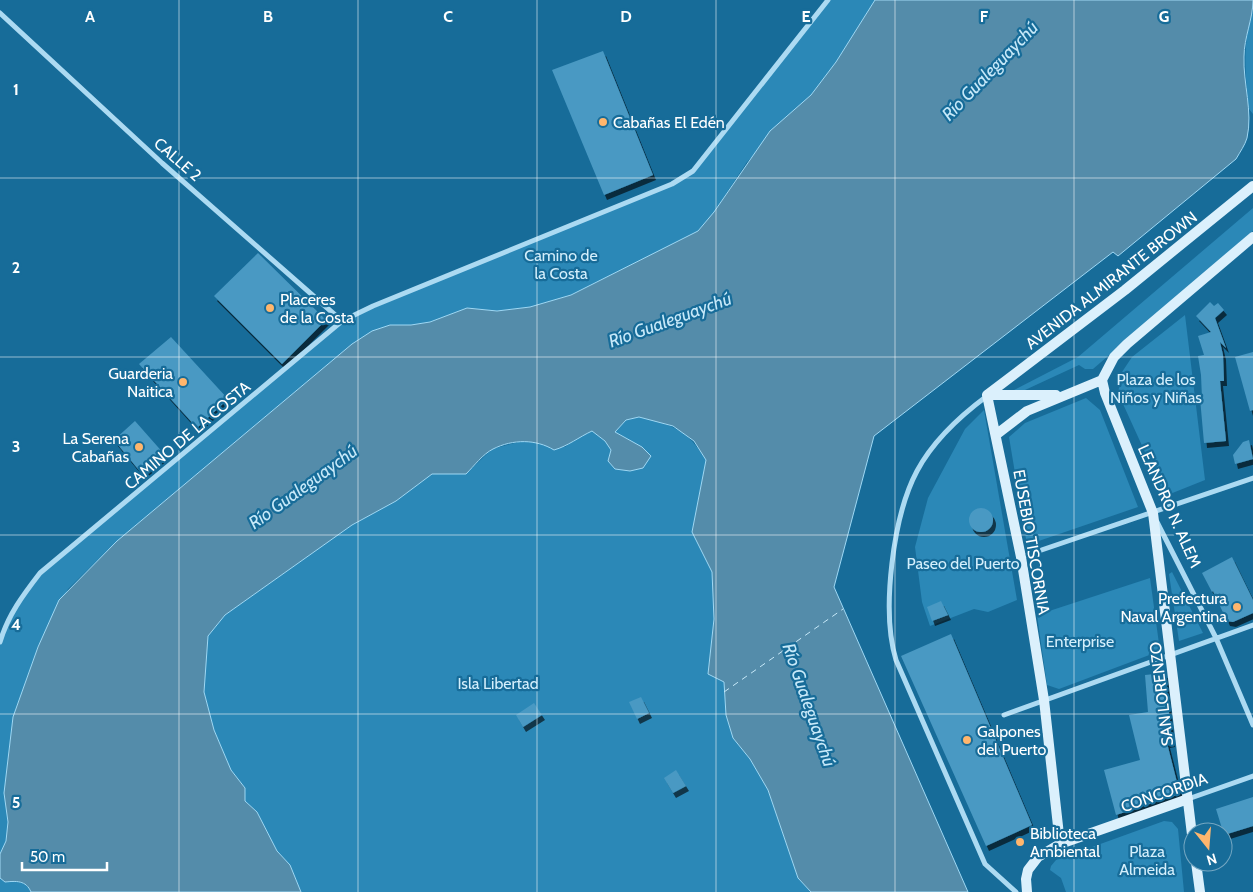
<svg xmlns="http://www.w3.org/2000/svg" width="1253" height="892" font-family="Cabin,sans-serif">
  <defs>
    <filter id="shadow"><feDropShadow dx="3" dy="5" stdDeviation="0" flood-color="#0009"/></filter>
  </defs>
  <rect width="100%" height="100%" fill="#176c99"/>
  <path fill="#2b88b7" d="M828,0H875L836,62L811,95L747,162L714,212L698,231L571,295L530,307L497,311L467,308L430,322L411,325H390L352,344L117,541L68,589L38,647L13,717L4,793L8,822L6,841L0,854V642L5,626L40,573L342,321L672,184L693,171Z
    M1253,10V114L1249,109C1245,72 1242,46 1253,10Z
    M1253,208V231L1093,369H1085L1079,365L1025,390L1012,391L1078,357Z
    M1185,315L1205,480L1165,496L1118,393L1122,372L1132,357Z
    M1086,398L1100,410L1138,507L1027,545L1009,437L1025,423Z
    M984,410L1017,600L988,612L974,609L930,626L922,602L915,547L928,498L965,429Z
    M639,417C674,426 686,428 706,460L692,532L712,572L714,619L708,673L724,682L726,715L733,738L750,759L768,790L798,878L811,892H301L290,865L277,851L257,812L245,801V788L231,770L214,730L204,692L208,636L225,615L352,525L396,501L432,474H466L492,449L522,441L565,447L573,440L592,431L605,441L611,450L608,461L615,469L630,471L642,447L615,432L626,420Z
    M1172,572L1203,633L1179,641L1169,574Z
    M1150,578L1160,651L1059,689L1047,685L1037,615Z
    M1164,821L1172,822L1178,829L1184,892H1066L1061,878L1050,870L1051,866L1056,860Z
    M0,878L5,882C16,881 26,880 31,892H0Z"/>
  <path fill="#548caa" stroke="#9fd8f4" d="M875,0H1253C1253,19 1244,37 1244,57C1243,83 1253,112 1247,138C1245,145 1240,152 1236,159L1118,256L1113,252L874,436L834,587L968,892H811L798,878L768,790L750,759L733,738L726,715L724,682L708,674L714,619L712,572L692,532L706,460L694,441L673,426L639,417L626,420L615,432L642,447L651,456L643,468L630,471L615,469L608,461L611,450L605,441L592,431C579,437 568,446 554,450C536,439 513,439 493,449C483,454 474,466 466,474H432L396,501L352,525L225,615L208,636L204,692L214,730L231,770L245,788V801L257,812L277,851L290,865L301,892H31C26,880 16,881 5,882L0,878V854L6,841L8,822L4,793L13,717L38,647L59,600L117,541L352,344L372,331L390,325H411L430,322L467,308L497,311L530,307L571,295L698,231L714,212L770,131L811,95L836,62Z"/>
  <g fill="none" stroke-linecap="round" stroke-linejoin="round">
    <path stroke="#c7e9f9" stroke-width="1" stroke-dasharray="6 5" stroke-linecap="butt" d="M724,692L843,609"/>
  </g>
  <path fill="#4999c3" filter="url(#shadow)" d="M603,51L653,175L604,195L552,70Z
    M258,253L326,320L282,364L214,296Z
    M1210,302L1214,306L1218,303L1224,310L1215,318L1226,348L1220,342L1223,355L1224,381H1220L1226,441L1204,443L1200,398H1202L1201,375L1198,356L1204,355L1198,336L1211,332L1196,316Z
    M171,337L228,399L197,428L139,364Z
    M1253,352V410L1250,411L1235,357Z
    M135,421L165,455L142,474L114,440Z
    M1249,440L1253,459L1235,464L1233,455L1243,442Z
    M969 520a12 12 0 1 1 24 0a12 12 0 1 1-24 0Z
    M1232,557L1253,600V613L1233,622L1227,621L1213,591L1212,592L1202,573Z
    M941,601L948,615L932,621L927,607Z
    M951,634L1032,825L986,846L901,656Z
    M1165,673L1172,742L1167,743L1180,794L1116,815L1104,770L1140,760L1129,715L1148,712L1145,675Z
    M641,697L649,713L637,719L629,702Z
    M534,703L542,715L523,727L516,715Z
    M676,770L686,786L673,793L664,778Z
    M1253,797V826L1224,835L1216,809Z"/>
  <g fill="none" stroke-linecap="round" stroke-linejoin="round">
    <path stroke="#acdaf2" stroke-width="5" d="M0,13L162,163L342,321
      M987,396C960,416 933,441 917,471C893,516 881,611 896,660L985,864L1016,892
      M1157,522L1216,638L1253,725
      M1021,557L1253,478
      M0,642C8,615 23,595 40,573L342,321L373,306L672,184L693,171L828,0
      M1004,715L1253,625
      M1188,799L1253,776"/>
    <path stroke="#dbf0fc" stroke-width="10" d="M1102,380L1105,393L1153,513L1193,843
      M1102,380L1114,357L1127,344L1253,237
      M987,395L1021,557L1044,700L1060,844
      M987,395L1125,290L1253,186
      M988,395H1056
      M997,434L1027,411L1102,380
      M1196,862L1200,892
      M1027,892L1026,879L1028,870L1038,857L1060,844L1188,799"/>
  </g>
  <path fill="none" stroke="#fff" stroke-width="1" stroke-opacity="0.55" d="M179,0V892M358,0V892M537,0V892M716,0V892M895,0V892M1074,0V892M0,178H1253M0,357H1253M0,535H1253M0,714H1253"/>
  <g fill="#ffb66d" stroke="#176c99" stroke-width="2">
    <circle cx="603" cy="122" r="5"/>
    <circle cx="270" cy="308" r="5"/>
    <circle cx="183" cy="382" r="5"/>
    <circle cx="139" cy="447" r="5"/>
    <circle cx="1237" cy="607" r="5"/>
    <circle cx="967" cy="740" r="5"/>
    <circle cx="1020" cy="842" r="5"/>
  </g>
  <g text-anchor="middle" stroke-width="4.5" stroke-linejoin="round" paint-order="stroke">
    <g font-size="16" fill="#fff" stroke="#176c99" text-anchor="start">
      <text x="613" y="128">Cabañas El Edén</text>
      <text x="280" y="305">Placeres<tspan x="280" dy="18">de la Costa</tspan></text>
      <text x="173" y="379" text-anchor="end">Guarderia<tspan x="173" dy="18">Naitica</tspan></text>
      <text x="129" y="444" text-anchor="end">La Serena<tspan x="129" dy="18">Cabañas</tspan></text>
      <text x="1227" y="604" text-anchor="end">Prefectura<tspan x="1227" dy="18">Naval Argentina</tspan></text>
      <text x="977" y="737">Galpones<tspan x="977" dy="18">del Puerto</tspan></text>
      <text x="1030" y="839">Biblioteca<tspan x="1030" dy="18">Ambiental</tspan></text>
    </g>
    <g font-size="16" fill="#fff" stroke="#176c99">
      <text transform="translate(178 159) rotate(41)" y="6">CALLE 2</text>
      <text transform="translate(1111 280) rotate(-38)" y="6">AVENIDA ALMIRANTE BROWN</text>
      <text transform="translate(187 435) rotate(-40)" y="6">CAMINO DE LA COSTA</text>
      <text transform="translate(1170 506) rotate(66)" y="6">LEANDRO N. ALEM</text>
      <text transform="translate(1032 542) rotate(80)" y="6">EUSEBIO TISCORNIA</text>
      <text transform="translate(1161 694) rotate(-97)" y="6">SAN LORENZO</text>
      <text transform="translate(1164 792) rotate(-19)" y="6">CONCORDIA</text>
    </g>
    <g font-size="16" fill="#d4effc" stroke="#176c99">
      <text x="561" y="261">Camino de<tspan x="561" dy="18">la Costa</tspan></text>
      <text x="1156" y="385">Plaza de los<tspan x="1156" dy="18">Niños y Niñas</tspan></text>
      <text x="963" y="569">Paseo del Puerto</text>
      <text x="1080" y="647">Enterprise</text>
      <text x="498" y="689">Isla Libertad</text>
      <text x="1147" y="857">Plaza<tspan x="1147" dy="18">Almeida</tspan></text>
    </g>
    <g font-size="18" font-style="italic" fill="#c7e9f9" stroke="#176c99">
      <text transform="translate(990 71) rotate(-46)" y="6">Río Gualeguaychú</text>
      <text transform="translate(670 320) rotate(-20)" y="6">Río Gualeguaychú</text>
      <text transform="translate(303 487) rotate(-36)" y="6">Río Gualeguaychú</text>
      <text transform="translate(809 705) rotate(71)" y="6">Río Gualeguaychú</text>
    </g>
  </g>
  <g font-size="16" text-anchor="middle" font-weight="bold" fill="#fff" stroke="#176c99" stroke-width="4.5" stroke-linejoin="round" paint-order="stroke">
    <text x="90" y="22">A</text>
    <text x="268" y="22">B</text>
    <text x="448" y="22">C</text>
    <text x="626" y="22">D</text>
    <text x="806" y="22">E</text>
    <text x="984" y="22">F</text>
    <text x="1164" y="22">G</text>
    <text x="16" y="95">1</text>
    <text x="16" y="273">2</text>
    <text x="16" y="452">3</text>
    <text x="16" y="630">4</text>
    <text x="16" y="808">5</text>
  </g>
  <g transform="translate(1208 847) rotate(163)"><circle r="24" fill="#176c99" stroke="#74a7c2"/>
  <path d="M0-4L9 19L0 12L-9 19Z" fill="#ffb66d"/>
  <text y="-8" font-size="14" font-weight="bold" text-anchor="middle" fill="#ffffff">N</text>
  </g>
  <path d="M22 862v8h85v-8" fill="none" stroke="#ffffff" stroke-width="2.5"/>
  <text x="30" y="862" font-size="15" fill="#ffffff" stroke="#176c99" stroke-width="4" paint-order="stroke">50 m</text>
</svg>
